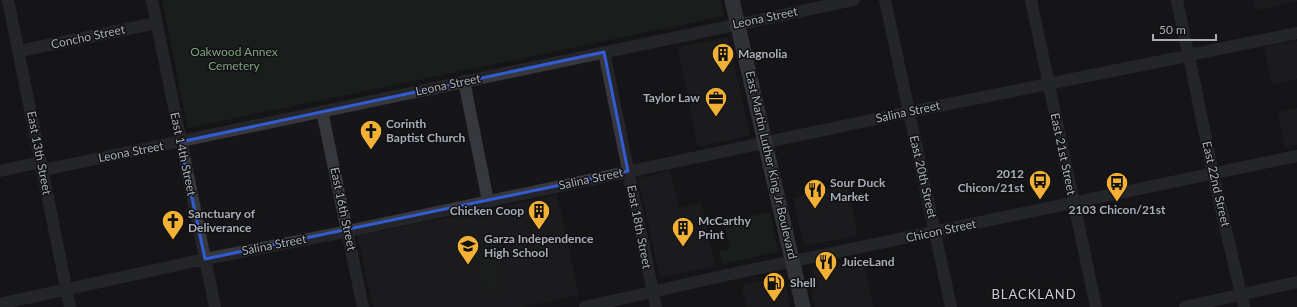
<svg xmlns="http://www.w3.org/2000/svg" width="1297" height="307" font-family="Lato,sans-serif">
  <rect width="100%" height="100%" fill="#161618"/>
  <path fill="#222225" d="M1253,0H1297V1L1256,10Z
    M728,37L750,135L698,147L678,47Z
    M1297,41V79L1272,84L1264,47Z
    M1297,108V145L1285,147L1278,112Z
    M670,171L679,208L701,202L715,266L660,277L638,178Z
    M848,185L858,235L804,246L793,198Z
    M557,195L579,295L522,307H373L357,236Z
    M863,259L873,307H815L809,276L813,275L812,269Z
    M784,276L790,307H746L742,285Z"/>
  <path fill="#1e261f" d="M162,0H721L724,16L188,128Z
    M770,212L778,252L722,264L719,251L730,249L724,222Z
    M489,238L501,290L485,293L473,241Z"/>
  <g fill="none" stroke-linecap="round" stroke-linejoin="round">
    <path stroke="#37383d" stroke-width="12" d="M8,0L70,307
      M152,0L215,307
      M885,0L951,307
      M1031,0L1096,307
      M1177,0L1187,49
      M19,51L157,23
      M604,52L656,307
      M1194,54L1297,33
      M1190,61L1213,174L1244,307
      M464,81L488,201
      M322,111L363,307
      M43,170L854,0
      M0,171L41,162
      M0,304L205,259L339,233L909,112L1182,57
      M585,307L722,276L1297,156
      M1185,307L1297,282"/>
    <path stroke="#53555c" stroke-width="15" d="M732,0L803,307"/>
  </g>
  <path d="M0 0H1297V307H0ZM604,52L628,171L205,259L180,142Z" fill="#161618" fill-opacity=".55" fill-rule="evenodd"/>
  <path fill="none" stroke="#325cd3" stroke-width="3" stroke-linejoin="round" d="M604,52L628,171L205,259L180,142Z"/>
  <defs>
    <g id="building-pin" transform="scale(1.15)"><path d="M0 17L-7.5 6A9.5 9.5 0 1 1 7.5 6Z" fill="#f2b134" stroke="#111113"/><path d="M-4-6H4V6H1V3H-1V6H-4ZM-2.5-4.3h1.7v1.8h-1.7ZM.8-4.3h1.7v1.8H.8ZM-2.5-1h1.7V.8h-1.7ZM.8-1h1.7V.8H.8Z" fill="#111"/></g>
    <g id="office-pin" transform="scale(1.15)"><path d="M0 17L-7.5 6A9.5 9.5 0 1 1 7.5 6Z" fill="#f2b134" stroke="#111113"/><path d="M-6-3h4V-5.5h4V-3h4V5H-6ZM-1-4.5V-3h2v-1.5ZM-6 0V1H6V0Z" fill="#111"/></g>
    <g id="church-pin" transform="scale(1.15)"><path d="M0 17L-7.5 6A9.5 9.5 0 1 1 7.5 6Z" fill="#f2b134" stroke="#111113"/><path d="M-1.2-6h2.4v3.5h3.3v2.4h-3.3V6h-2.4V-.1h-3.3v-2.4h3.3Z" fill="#111"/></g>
    <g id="bus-pin" transform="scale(1.15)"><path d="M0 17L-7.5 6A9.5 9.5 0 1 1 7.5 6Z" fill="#f2b134" stroke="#111113"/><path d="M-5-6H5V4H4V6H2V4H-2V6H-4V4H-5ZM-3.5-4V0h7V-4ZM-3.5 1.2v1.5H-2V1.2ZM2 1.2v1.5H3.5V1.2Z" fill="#111"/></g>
    <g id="restaurant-pin" transform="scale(1.15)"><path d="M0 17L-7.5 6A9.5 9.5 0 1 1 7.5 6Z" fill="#f2b134" stroke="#111113"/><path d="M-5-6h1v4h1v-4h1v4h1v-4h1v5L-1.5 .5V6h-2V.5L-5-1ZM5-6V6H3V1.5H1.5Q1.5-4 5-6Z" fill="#111"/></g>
    <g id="school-pin" transform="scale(1.15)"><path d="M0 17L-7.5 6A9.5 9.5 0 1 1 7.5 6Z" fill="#f2b134" stroke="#111113"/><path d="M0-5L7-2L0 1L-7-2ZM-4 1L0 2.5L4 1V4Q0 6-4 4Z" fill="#111"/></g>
    <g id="fuel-pin" transform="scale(1.15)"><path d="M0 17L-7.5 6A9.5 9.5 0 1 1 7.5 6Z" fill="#f2b134" stroke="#111113"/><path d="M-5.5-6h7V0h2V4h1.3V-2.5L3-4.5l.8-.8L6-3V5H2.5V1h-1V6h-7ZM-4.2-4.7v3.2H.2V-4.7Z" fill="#111"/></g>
  </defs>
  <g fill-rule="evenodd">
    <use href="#building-pin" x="723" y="54"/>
    <use href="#office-pin" x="716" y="98"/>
    <use href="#church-pin" x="371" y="131"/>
    <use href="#bus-pin" x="1040" y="181"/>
    <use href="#bus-pin" x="1117" y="183"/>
    <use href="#restaurant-pin" x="815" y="190"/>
    <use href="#building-pin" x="539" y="211"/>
    <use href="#church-pin" x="173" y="221"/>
    <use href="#building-pin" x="683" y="228"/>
    <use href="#school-pin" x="468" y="246"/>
    <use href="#restaurant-pin" x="826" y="262"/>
    <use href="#fuel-pin" x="774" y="283"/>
  </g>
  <g text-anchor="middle" stroke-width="3" stroke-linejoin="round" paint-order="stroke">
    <g font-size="12" fill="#a8adb8" stroke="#111113">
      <text transform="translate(765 18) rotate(-12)" y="4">Leona Street</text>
      <text transform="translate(88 37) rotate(-12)" y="4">Concho Street</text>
      <text transform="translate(448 85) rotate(-12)" y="4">Leona Street</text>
      <text transform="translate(908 112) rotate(-12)" y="4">Salina Street</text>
      <text transform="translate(131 152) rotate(-11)" y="4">Leona Street</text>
      <text transform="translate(39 153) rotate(79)" y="4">East 13th Street</text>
      <text transform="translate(183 154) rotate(78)" y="4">East 14th Street</text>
      <text transform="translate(1063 154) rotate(78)" y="4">East 21st Street</text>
      <text transform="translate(771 165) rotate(77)" y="4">East Martin Luther King Jr Boulevard</text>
      <text transform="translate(923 177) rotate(77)" y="4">East 20th Street</text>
      <text transform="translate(591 179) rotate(-12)" y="4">Salina Street</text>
      <text transform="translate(1216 184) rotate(77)" y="4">East 22nd Street</text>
      <text transform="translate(343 209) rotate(78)" y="4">East 16th Street</text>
      <text transform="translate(639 227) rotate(79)" y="4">East 18th Street</text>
      <text transform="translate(941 231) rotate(-12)" y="4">Chicon Street</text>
      <text transform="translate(274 245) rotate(-11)" y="4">Salina Street</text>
    </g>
    <g font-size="12" fill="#7fa381" stroke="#111113">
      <text x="234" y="56">Oakwood Annex<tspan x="234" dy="14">Cemetery</tspan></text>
    </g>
    <g font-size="12" font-weight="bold" fill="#a8adb8" stroke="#111113" text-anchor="start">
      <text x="738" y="58">Magnolia</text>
      <text x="700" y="102" text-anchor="end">Taylor Law</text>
      <text x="386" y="128">Corinth<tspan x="386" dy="14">Baptist Church</tspan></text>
      <text x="1024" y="178" text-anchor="end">2012<tspan x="1024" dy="14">Chicon/21st</tspan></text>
      <text x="830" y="187">Sour Duck<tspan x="830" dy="14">Market</tspan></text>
      <text x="1117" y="214" text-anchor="middle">2103 Chicon/21st</text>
      <text x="524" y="215" text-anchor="end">Chicken Coop</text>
      <text x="188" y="218">Sanctuary of<tspan x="188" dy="14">Deliverance</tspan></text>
      <text x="698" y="225">McCarthy<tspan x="698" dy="14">Print</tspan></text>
      <text x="484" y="243">Garza Independence<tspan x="484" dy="14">High School</tspan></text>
      <text x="842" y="266">JuiceLand</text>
      <text x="790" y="287">Shell</text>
    </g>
    <g font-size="13" letter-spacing="1" fill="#c9ccd4" stroke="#111113">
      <text x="1034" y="299">BLACKLAND</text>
    </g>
  </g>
  <path d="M1153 34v6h63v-6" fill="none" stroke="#a8adb8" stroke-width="2"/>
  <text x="1159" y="34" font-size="12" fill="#a8adb8" stroke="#111113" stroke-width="3" paint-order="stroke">50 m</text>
</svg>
